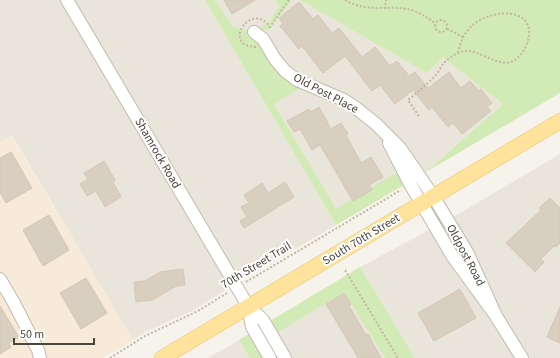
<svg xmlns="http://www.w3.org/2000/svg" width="560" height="358" font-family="'Source Sans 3',sans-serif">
  <rect width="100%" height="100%" fill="#f6f3ec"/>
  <path fill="#eae5da" d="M0,0H205L336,225L235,284L194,310L145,332L133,340L12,135L0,142Z
    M215,0H275L279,6L269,22L256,31L269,29L292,0H300L427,73L443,56L503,104L426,172L409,182L402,169L336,210L274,104L306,84L254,32L232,27Z
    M560,154V358H415L360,267L435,227L495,314L448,220Z
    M344,291L385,358H285L272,336Z
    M239,340L250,358H208Z"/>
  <path fill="#f7ead8" d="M11,135L133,340L103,358H0V142Z"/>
  <path fill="#d2eab5" d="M205,0H215L233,27L254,32L269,22L279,6L275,0H292L269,29L255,32L268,48L307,84L274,104L336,209L402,169L409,182L336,225Z
    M300,0H560V93L426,172L503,104L443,57L427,73Z
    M360,267L415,358H385L344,292L272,336L265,324Z
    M254,331L270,358H250L239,340Z"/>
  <path fill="#d8cfc1" stroke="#d3c7b4" d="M224,0H255L232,14Z
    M299,2L313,19L318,15L332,33L339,28L362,57L375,47L390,66L397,61L409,76L415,72L428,88L449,72L461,88L470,81L479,91L481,89L492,103L487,107L491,111L462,134L453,123L448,127L432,107L429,110L413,90L395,104L380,85L372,91L345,56L323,73L302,46L299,49L280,26L283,24L279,18Z
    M319,107L331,129L341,123L348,134L346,135L361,163L371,157L383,177L369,185L372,190L353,201L320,145L312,150L300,129L294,132L287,121L309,109L311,112Z
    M11,152L32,188L6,203L0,193V158Z
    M104,161L115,180L113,182L121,197L105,207L96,191L87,196L80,184L88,179L84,173Z
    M285,182L294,197L244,228L240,221L247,217L241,207L249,203L244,195L262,183L268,193Z
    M550,198L560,208V243L556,247L554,246L541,259L544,262L535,272L506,243L541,210L539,208Z
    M49,215L69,250L43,266L23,230Z
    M183,269L185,285L176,286L152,300L136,302L134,282L145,281L160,272Z
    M86,278L107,313L81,329L60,293Z
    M460,289L476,318L434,341L418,313Z
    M344,293L351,304L349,306L366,335L368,334L381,358H358L326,304Z
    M0,306L19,337L9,343L11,347L0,354Z
    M560,307V343L547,337Z"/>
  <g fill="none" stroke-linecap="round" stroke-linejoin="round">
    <g stroke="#c2bbae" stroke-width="14">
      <path id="minor" d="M67,0L248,306L263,320L285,358
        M254,32L263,39L275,59L285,71L297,80L344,100L356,108L376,124L400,148L433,196L467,252L496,316
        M389,143L410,184L453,257L496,316L522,358
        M0,279L14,303L38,350L40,358
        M248,306L252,327L270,358"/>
    </g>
    <g stroke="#e6c16a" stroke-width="16">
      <path id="major" d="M162,358L560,121"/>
    </g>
    <path stroke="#c4b79f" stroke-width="2" stroke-dasharray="2 2" stroke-linecap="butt" d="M345,0C367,13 385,5 407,9C418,11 426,17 435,23
      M385,9L386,0
      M435 26a6 6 0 1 1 12 0a6 6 0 1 1-12 0Z
      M447,29L463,37
      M256,47C220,46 252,0 270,27L289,0
      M419,116L408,100C418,92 427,84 436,75C439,72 441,66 444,63C449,57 458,52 465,51C480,49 500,70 515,60C522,55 526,48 528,40C535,14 508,10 490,16C472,21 461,35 458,53
      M345,270L398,358
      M246,282L401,190
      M110,358L145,336L198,311L227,293"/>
    <use href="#minor" stroke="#fff" stroke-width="12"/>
    <use href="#major" stroke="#ffe39c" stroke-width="15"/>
  </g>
  <g text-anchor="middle" stroke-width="4" stroke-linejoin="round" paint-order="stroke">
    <g font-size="12" fill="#4b4439" stroke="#fff">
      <text transform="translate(326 93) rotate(28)" y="4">Old Post Place</text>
      <text transform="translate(158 153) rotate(60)" y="4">Shamrock Road</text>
      <text transform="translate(361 239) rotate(-31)" y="4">South 70th Street</text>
      <text transform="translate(466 255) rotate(62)" y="4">Oldpost Road</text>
      <text transform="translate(256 265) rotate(-31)" y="4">70th Street Trail</text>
    </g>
  </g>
  <path d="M14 338v6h80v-6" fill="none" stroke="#4b4439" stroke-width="2"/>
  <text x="20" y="338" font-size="12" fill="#4b4439" stroke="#ffffff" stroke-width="3" paint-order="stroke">50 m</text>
</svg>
